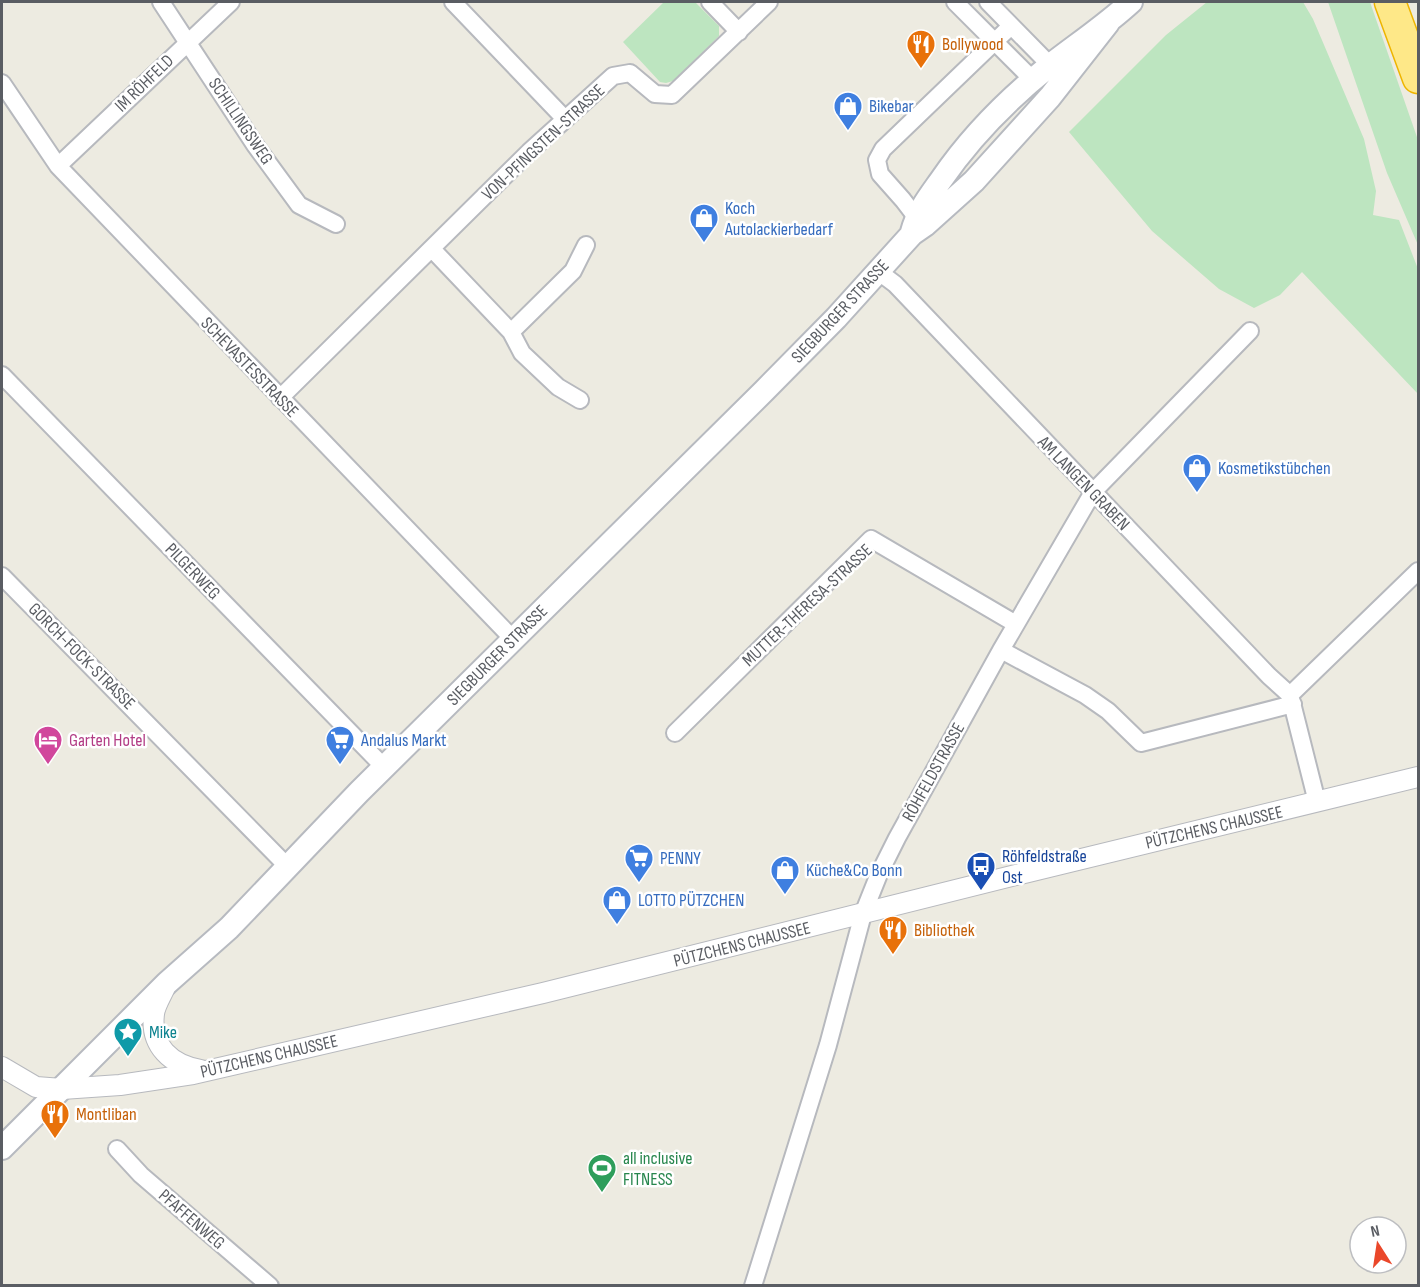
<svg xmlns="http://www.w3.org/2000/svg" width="1420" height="1287" font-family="'Sofia Sans Condensed',sans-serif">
  <rect width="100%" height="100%" fill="#edebe1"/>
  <path fill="#bde5c0" d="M664,2H695L719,26V36L673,81L666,83L660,82L623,42Z
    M1207,2H1303L1313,19L1364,139L1376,191L1373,215L1399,220L1418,269V394L1302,272L1280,295L1254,308L1219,289L1152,231L1069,132L1166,35Z
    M1328,2H1370L1418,140V245L1387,173Z"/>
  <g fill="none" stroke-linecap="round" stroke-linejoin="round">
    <g stroke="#b7b9be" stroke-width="20">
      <path id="minor" d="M161,2L255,145L299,205L336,224
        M453,2L565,119
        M710,2L739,32
        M955,2L1033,80
        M988,2L1050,65
        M2,83L58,166L513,639
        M58,166L231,2
        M924,224L916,217L903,200L880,174L877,160L883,149L1011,26
        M432,249L511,332L522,353L558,387L580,400
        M879,272L895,284L1269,676L1290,695L1317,802
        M511,332L573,271L586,245
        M2,375L384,767
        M280,398L529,152L613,76L630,73L655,94L672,95L769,2
        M2,576L287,866
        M1001,650L1085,695L1108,711L1141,743L1293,704
        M1290,695L1418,571
        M675,733L871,539L1016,624
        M117,1149L141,1175L270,1286
        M753,1286L828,1045L863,914L879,874L897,838L1001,650L1093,492L1250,331"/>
    </g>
    <g stroke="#b7b9be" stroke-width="22">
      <path id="tertiary" d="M165,987C162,995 155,1005 154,1014C150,1046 171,1065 201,1070
        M2,1067L36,1087L62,1089L120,1085L193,1074L543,993L1020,874L1418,777"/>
    </g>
    <g stroke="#b7bac0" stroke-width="26">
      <path id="secondary" d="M912,232C917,212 929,197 941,180C971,136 1007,100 1048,67C1076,45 1105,26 1131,2
        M2,1148L167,983L229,928L359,792L764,391L836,318L912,234L925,225L974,181L1050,97L1108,23"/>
    </g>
    <g stroke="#eeb500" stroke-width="33">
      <path id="motorway" d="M1390,2L1418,78"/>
    </g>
    <use href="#minor" stroke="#fff" stroke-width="16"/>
    <use href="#tertiary" stroke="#fff" stroke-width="20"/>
    <use href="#secondary" stroke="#fff" stroke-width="22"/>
    <use href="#motorway" stroke="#fee888" stroke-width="30"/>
  </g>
  <defs>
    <g id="restaurant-pin" transform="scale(1.5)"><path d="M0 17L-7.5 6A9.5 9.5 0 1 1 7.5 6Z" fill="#e8710a" stroke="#fff"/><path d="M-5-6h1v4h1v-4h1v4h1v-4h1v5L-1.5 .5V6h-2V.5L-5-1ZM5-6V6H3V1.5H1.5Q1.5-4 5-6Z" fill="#fff"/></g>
    <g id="shop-pin" transform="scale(1.5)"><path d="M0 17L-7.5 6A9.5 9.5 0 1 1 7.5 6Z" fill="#3f7fe0" stroke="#fff"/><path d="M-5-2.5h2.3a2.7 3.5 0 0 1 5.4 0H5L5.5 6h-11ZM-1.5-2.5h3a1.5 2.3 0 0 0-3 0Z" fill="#fff"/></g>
    <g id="hotel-pin" transform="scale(1.5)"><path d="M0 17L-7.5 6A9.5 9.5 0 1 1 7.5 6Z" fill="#d1479c" stroke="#fff"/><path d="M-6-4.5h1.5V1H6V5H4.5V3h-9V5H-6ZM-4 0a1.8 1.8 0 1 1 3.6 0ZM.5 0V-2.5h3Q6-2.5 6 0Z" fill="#fff"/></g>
    <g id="supermarket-pin" transform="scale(1.5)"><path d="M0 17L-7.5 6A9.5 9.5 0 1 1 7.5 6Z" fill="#3f7fe0" stroke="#fff"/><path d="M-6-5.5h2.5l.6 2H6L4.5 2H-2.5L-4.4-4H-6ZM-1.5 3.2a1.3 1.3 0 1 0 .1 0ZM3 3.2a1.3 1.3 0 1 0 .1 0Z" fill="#fff"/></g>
    <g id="bus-pin" transform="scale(1.5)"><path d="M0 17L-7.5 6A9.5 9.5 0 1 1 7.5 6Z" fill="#1a4fb4" stroke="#fff"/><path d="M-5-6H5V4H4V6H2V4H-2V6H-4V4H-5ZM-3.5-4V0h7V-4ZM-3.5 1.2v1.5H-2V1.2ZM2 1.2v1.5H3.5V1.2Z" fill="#fff"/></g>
    <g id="sight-pin" transform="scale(1.5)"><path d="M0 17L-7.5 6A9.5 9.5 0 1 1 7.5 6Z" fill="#0f9aa8" stroke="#fff"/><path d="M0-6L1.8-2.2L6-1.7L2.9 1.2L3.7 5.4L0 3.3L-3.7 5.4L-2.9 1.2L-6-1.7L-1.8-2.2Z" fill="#fff"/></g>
    <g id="stadium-pin" transform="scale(1.5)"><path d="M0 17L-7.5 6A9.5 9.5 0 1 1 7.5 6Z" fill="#2e9e5b" stroke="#fff"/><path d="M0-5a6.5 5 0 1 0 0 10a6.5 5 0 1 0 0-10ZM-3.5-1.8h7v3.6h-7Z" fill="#fff"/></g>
  </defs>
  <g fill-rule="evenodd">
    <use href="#restaurant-pin" x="921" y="44"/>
    <use href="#shop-pin" x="848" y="106"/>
    <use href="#shop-pin" x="704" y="218"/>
    <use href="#shop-pin" x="1197" y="468"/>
    <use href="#hotel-pin" x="48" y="740"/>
    <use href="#supermarket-pin" x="340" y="740"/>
    <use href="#supermarket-pin" x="639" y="858"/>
    <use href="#bus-pin" x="981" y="866"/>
    <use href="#shop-pin" x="785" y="870"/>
    <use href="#shop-pin" x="617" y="900"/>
    <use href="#restaurant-pin" x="893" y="930"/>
    <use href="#sight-pin" x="128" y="1032"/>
    <use href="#restaurant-pin" x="55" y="1114"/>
    <use href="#stadium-pin" x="602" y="1168"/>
  </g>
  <g text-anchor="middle" stroke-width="5" stroke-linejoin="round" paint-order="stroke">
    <g font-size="18" fill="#c56008" stroke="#fff" text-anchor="start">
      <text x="942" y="50">Bollywood</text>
      <text x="914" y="936">Bibliothek</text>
      <text x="76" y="1120">Montliban</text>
    </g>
    <g font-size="18" fill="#5a5d63" stroke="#fff">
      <text transform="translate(144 83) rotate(-44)" y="6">IM RÖHFELD</text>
      <text transform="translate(241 121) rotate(56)" y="6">SCHILLINGSWEG</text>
      <text transform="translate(543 142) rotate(-43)" y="6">VON-PFINGSTEN-STRASSE</text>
      <text transform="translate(840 311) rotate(-47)" y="6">SIEGBURGER STRASSE</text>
      <text transform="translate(250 367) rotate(46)" y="6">SCHEVASTESSTRASSE</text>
      <text transform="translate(1084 483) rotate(46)" y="6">AM LANGEN GRABEN</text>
      <text transform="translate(193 571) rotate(46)" y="6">PILGERWEG</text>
      <text transform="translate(807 605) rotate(-43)" y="6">MUTTER-THERESA-STRASSE</text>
      <text transform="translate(497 655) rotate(-45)" y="6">SIEGBURGER STRASSE</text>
      <text transform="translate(82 656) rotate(45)" y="6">GORCH-FOCK-STRASSE</text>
      <text transform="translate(933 772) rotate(-61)" y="6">RÖHFELDSTRASSE</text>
      <text transform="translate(1214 827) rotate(-13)" y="6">PÜTZCHENS CHAUSSEE</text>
      <text transform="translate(742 944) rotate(-14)" y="6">PÜTZCHENS CHAUSSEE</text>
      <text transform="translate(269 1056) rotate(-13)" y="6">PÜTZCHENS CHAUSSEE</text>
      <text transform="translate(192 1219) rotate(41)" y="6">PFAFFENWEG</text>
    </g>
    <g font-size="18" fill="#366cbe" stroke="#fff" text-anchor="start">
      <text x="869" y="112">Bikebar</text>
      <text x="725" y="214">Koch<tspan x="725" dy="21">Autolackierbedarf</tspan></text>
      <text x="1218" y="474">Kosmetikstübchen</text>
      <text x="361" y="746">Andalus Markt</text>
      <text x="660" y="864">PENNY</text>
      <text x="806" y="876">Küche&amp;Co Bonn</text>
      <text x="638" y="906">LOTTO PÜTZCHEN</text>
    </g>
    <g font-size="18" fill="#b23c85" stroke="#fff" text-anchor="start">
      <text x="69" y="746">Garten Hotel</text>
    </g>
    <g font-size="18" fill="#164399" stroke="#fff" text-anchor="start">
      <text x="1002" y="862">Röhfeldstraße<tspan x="1002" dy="21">Ost</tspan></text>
    </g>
    <g font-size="18" fill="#0d838f" stroke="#fff" text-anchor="start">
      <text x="149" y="1038">Mike</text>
    </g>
    <g font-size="18" fill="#27864d" stroke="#fff" text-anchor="start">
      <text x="623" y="1164">all inclusive<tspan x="623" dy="21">FITNESS</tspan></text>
    </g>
  </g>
  <rect width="1420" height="1287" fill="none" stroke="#5a5d63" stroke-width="6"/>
  <g transform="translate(1378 1245) rotate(348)"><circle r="28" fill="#ffffff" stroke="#bdbec1" stroke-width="1.5"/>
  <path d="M0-4.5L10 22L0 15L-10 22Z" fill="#ea472a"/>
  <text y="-9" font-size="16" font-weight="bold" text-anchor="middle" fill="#5a5d63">N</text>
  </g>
</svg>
